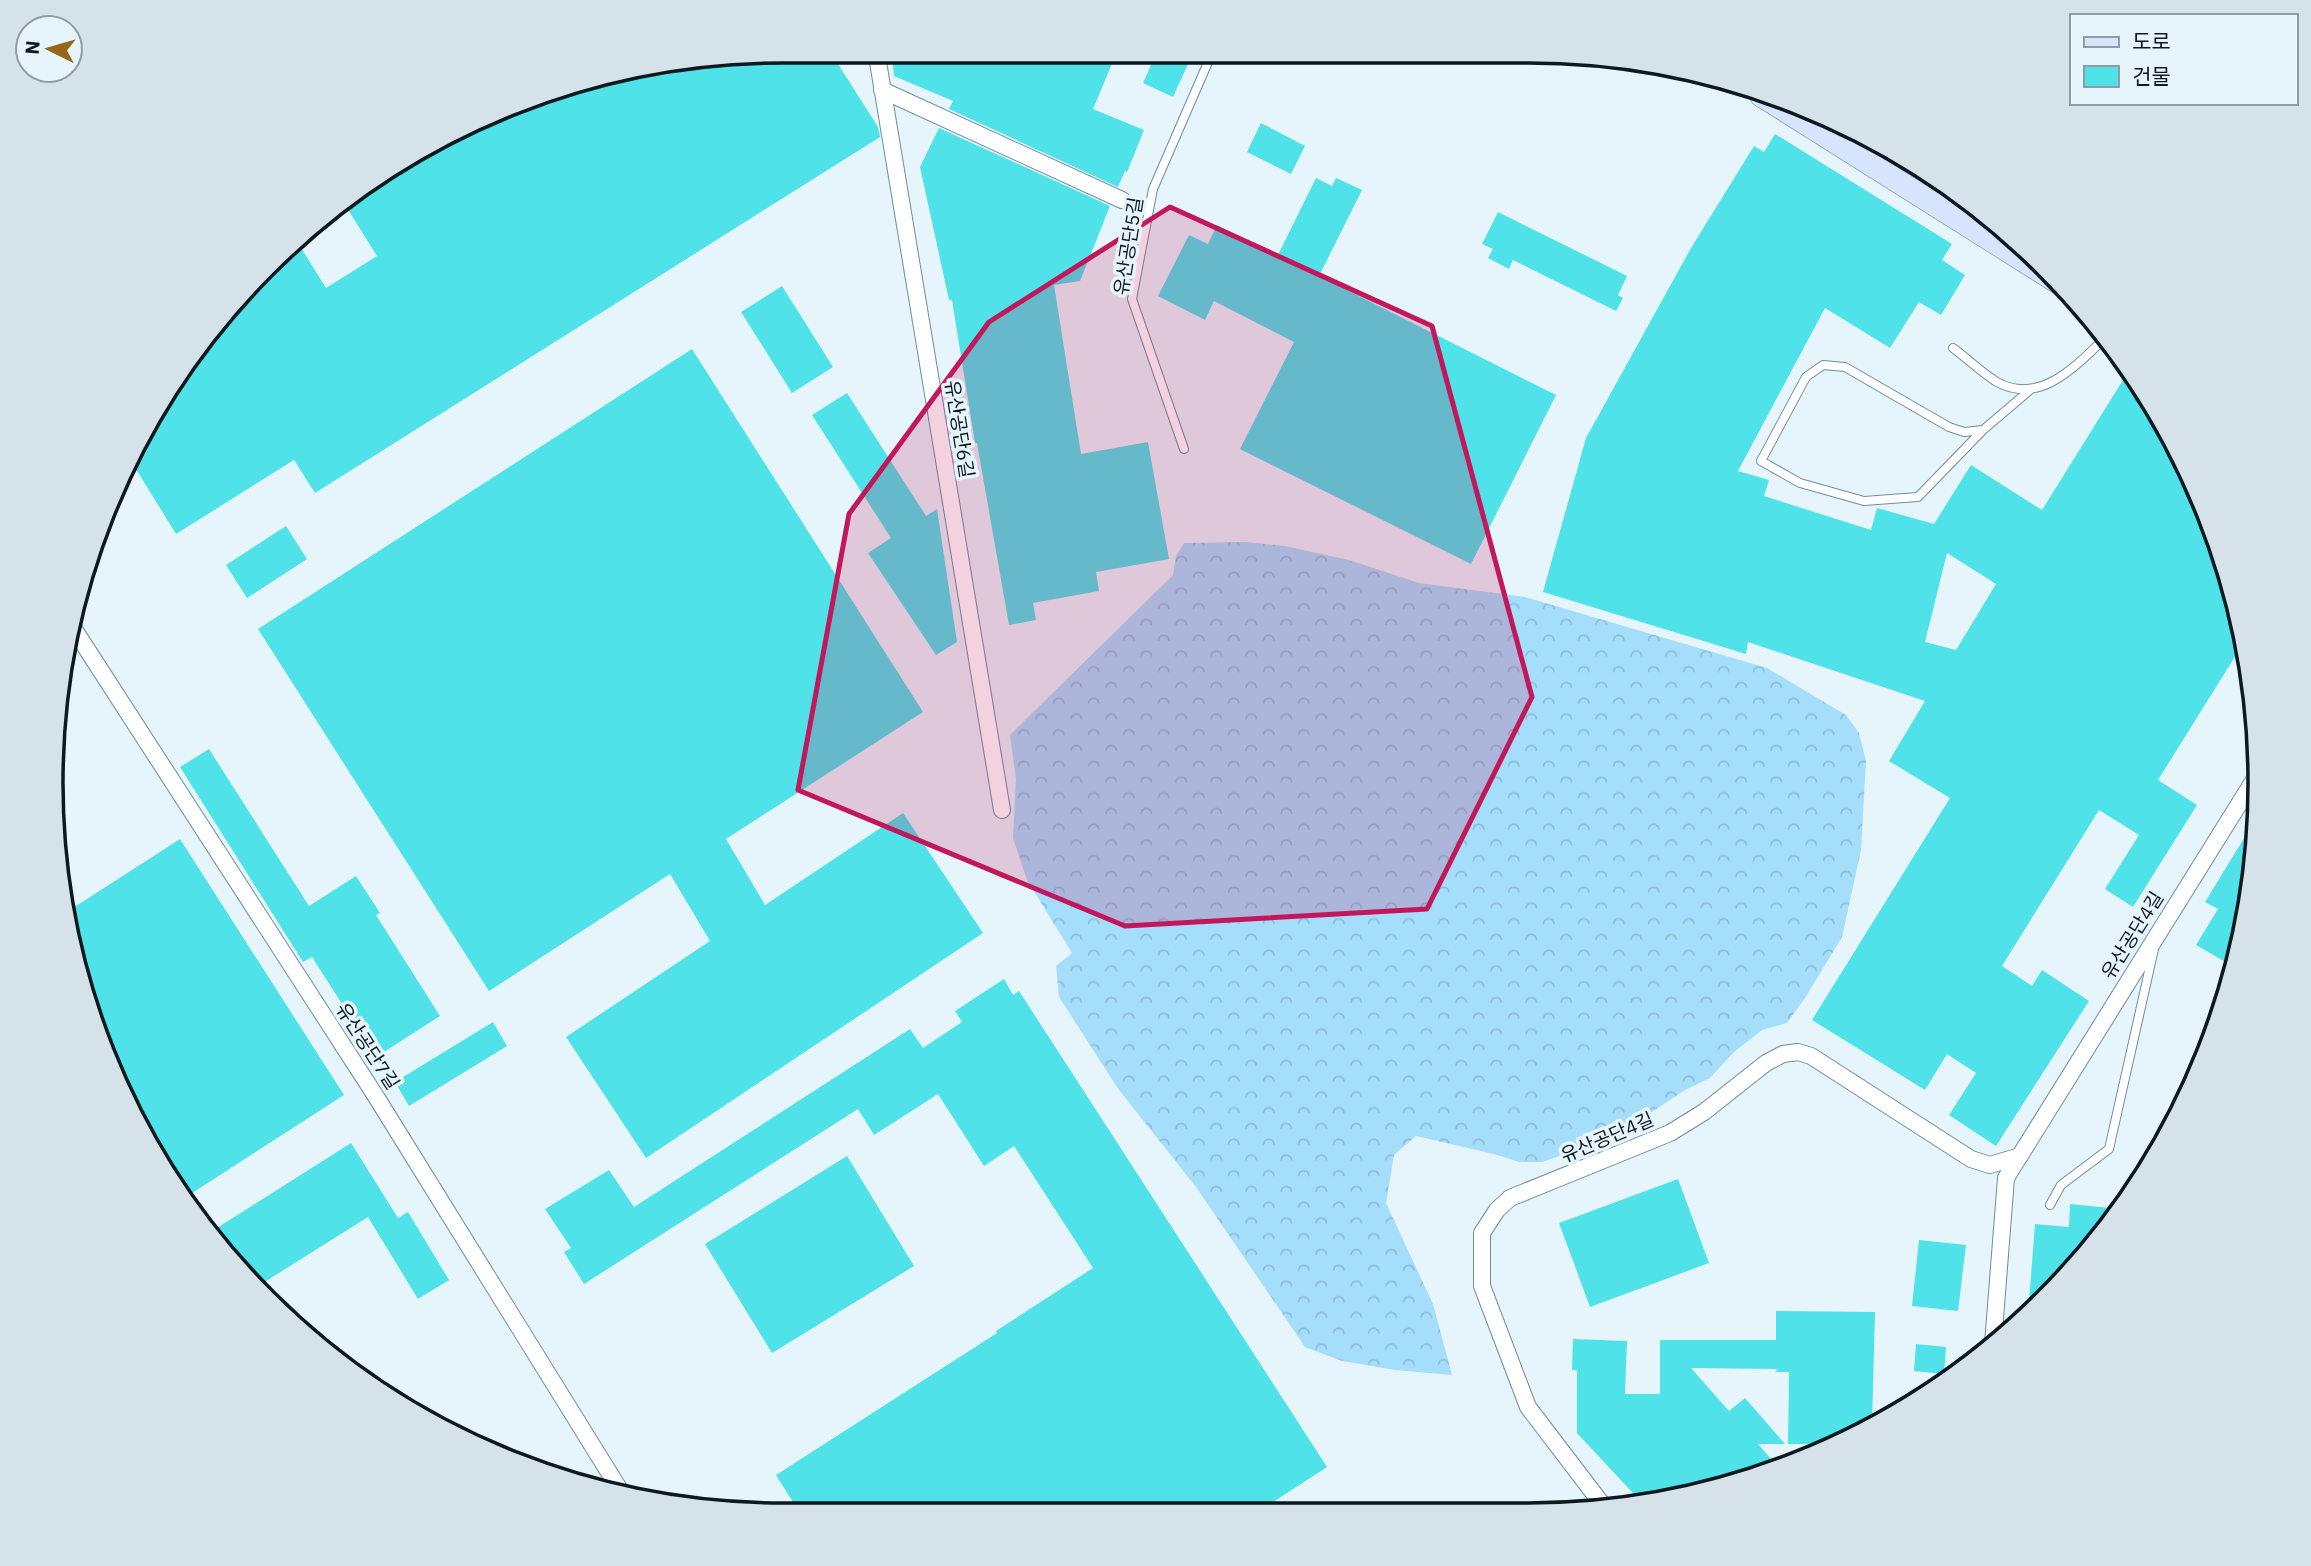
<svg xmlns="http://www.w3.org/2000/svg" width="2311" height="1566" font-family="'IBM Plex Sans','Noto Sans KR',sans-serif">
  <defs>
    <pattern id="forest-crowns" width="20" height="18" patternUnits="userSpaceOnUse" patternTransform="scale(1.75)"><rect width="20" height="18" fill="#a5defb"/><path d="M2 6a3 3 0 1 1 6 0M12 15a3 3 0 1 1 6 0" fill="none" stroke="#8dbed7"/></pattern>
  </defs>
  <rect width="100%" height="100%" fill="#e6f4fb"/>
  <path fill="url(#forest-crowns)" d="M1247,542L1285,546L1349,560L1419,583L1525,597L1767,668L1846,715L1859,733L1866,761L1861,850L1842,937L1805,998L1787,1023L1762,1030L1734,1052L1710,1078L1685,1090L1643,1118L1611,1132L1601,1149L1565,1154L1542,1162H1519L1498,1155L1416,1136L1394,1155L1386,1203L1433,1304L1452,1375L1395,1370L1342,1361L1305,1347L1196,1187L1119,1090L1059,997L1056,966L1072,953L1027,880L1013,838L1016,779L1010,735L1173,575L1176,556L1184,543Z"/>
  <path fill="#4fe2e8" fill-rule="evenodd" d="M1193,53L1173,97L1143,83L1156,54Z
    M1116,54L1093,109L1144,130L1127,172L1125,171L1118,187L949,109L953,101L894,76L892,56Z
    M833,56L878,127L880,137L315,493L294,460L176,534L131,461L202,337L295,238L326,288L377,256L342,200L376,174L548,89L687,57Z
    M1261,123L1305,146L1291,174L1247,152Z
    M939,128L1110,206L1080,281L1054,285L1081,454L1148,442L1169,559L1096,572L1099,591L1033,603L1036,620L1009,625L977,443H975L952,300H949L920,167Z
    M1775,134L1952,244L1942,260L1965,275L1941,315L1919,302L1890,348L1825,308L1738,471L1769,480L1764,496L1871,530L1877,508L1934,524L1971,465L2042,510L2128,372L2138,379L2204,502L2246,639L2158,780L2197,805L2133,907L2105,889L2139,835L2099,810L2002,966L2032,986L2042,970L2089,1001L1996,1146L1949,1115L1976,1073L1947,1054L1925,1090L1812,1020L1950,798L1889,761L1925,701L1748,642L1746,654L1543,592L1586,438L1691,248L1754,146L1764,152ZM1947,553L1996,584L1956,650L1925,642Z
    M1316,178L1332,186L1336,178L1362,190L1319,276L1556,395L1471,564L1240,449L1294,342L1214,301L1205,320L1158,296L1189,235L1208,244L1217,225L1278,255Z
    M1498,212L1627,276L1618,295L1623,298L1616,311L1513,260L1509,269L1488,258L1493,249L1482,244Z
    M782,286L833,367L792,393L741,312Z
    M692,349L923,712L726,839L765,905L903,813L983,933L646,1158L566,1037L710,941L670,874L489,991L258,629Z
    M847,393L926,516L937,509L957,642L936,655L868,553L891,538L812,415Z
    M286,526L307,559L247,598L226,565Z
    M209,749L309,906L356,876L380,913L376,915L440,1016L376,1057L312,957L303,962L180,767Z
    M2257,817L2246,925L2234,967L2196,945L2218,909L2205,902Z
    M180,839L344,1095L186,1197L149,1149L106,1063L65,926L62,883L76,906Z
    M1004,979L1013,995L1019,991L1327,1467L1253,1515L1248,1508L1236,1515H801L776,1475L997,1333L996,1331L1093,1268L1014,1146L984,1166L938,1094L874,1135L858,1109L584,1284L564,1252L571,1248L545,1209L609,1170L634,1207L910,1029L923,1048L962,1022L955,1011Z
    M493,1022L507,1046L409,1106L395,1082Z
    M351,1143L398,1218L408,1212L449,1280L418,1299L368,1217L255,1288L212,1231Z
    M847,1156L914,1266L772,1353L705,1244Z
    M1678,1179L1709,1263L1590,1307L1559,1223Z
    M2070,1204L2121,1209L2046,1300L2029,1301L2035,1224L2069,1227Z
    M1919,1240L1966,1245L1958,1311L1912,1306Z
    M1776,1311L1875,1312L1872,1425L1837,1444H1788L1789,1372H1775L1778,1369L1691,1368L1729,1411L1745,1398L1785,1444H1758L1779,1468L1671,1501L1643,1504L1577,1433V1370H1572L1573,1339L1627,1341L1625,1394H1660V1340H1776Z
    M1916,1344L1946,1347L1944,1374L1914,1371Z"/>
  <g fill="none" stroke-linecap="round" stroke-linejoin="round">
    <g stroke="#6d8e9e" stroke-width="10">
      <path id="service" d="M1953,348C1968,359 1982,373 1997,382C2040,406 2077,365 2105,338
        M1983,430L1964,432L1949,427L1845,367L1823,365L1806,377L1761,461L1800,483L1864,501L1918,497L1983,430L2030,390
        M1184,449L1132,299L1153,189L1212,53
        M2050,1205L2061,1185L2109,1149L2154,949"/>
    </g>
    <g stroke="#6d8e9e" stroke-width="18">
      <path id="minor" d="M877,56L1002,810
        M882,90L1122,200
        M70,623L375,1095L623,1495
        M1993,1344L2006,1178L2259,772
        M1605,1508L1528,1407L1482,1286V1233L1497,1210L1510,1198L1670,1133L1704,1112L1766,1063L1783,1054L1798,1052L1811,1056L1971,1159L1990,1165L2020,1156"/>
    </g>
    <g stroke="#6d8e9e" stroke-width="24">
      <path id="secondary" d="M1761,95L2061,284"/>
    </g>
    <use href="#service" stroke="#fff" stroke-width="8"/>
    <use href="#minor" stroke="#fff" stroke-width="16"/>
    <use href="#secondary" stroke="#d6e4fd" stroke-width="23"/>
  </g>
  <path fill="#c2185b" fill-opacity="0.2" stroke="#c2185b" stroke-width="5" stroke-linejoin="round" d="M1170,207L1432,326L1532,697L1427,909L1125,926L798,790L849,514L989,322Z"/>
  <g text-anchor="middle" stroke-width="7" stroke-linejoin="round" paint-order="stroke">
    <g font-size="19" fill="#0c191f" stroke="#e6f4fb">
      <text transform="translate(1128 246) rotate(-81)" y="7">유산공단5길</text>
      <text transform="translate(960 429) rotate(81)" y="7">유산공단6길</text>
      <text transform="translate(2132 935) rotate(-58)" y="7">유산공단4길</text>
      <text transform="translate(368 1046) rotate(57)" y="7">유산공단7길</text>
      <text transform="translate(1607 1137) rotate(-23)" y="7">유산공단4길</text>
    </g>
  </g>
  <path d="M0 0H2311V1566H0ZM783 63H1528A720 720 0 0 1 2248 783V783A720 720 0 0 1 1528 1503H783A720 720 0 0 1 63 783V783A720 720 0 0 1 783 63Z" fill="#d5e2e9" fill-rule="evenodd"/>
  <path fill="none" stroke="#0c191f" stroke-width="3.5" d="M783 63H1528A720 720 0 0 1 2248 783V783A720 720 0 0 1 1528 1503H783A720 720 0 0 1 63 783V783A720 720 0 0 1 783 63Z"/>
  <rect x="2070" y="14" width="228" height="91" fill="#e6f4fb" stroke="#8f9ca3" stroke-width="2"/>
  <rect x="2084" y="37" width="35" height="10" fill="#d6e4fd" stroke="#8f9ca3" stroke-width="2"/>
  <text x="2132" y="49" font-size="21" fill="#0c191f">도로</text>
  <rect x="2084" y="66" width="35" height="21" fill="#4fe2e8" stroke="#8f9ca3" stroke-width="2"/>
  <text x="2132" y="84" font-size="21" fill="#0c191f">건물</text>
  <g transform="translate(49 49) rotate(275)"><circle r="33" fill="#e6f4fb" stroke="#8f9ca3" stroke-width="2"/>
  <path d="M0-5L12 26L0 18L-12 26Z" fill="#966717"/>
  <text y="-10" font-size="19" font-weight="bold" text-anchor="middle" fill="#0c191f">N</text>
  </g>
</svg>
